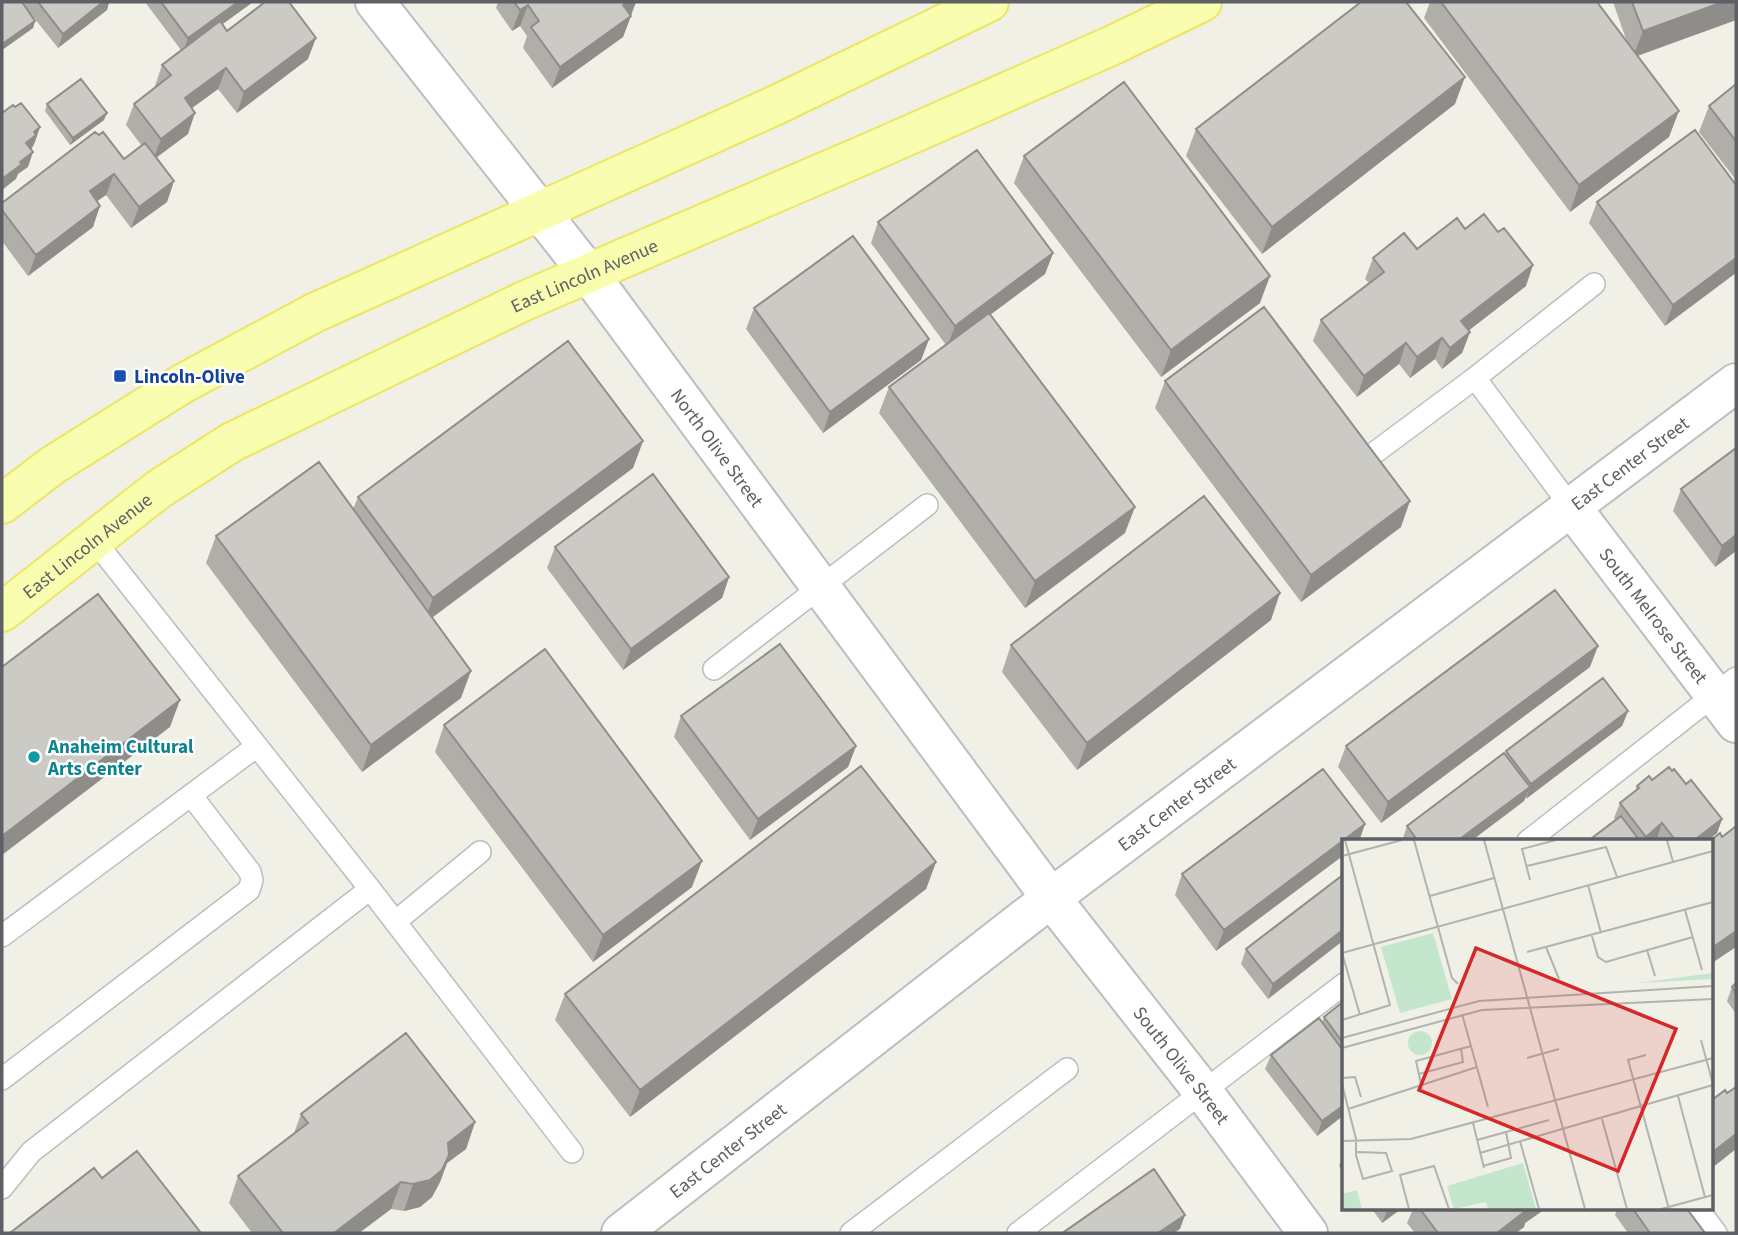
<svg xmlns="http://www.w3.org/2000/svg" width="1738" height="1235" font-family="'Source Sans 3',sans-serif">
  <rect width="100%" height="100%" fill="#f0f0e7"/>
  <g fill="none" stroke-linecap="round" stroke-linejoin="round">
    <g stroke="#bbbdc2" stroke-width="24">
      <path id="service" d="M1365,460L1475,378
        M1572,508L1475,378L1594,284
        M94,540L370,889L572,1152
        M714,669L927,505
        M1528,841L1736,678
        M395,922L480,852
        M2,936L257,746
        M2,1079L249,890L252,880L250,872L191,795
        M2,1188L31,1152L370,889
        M1698,1209L1716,1233
        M851,1233L1067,1069
        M1018,1233L1344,984"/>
    </g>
    <g stroke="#bbbdc2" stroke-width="42">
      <g id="minor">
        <path id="s1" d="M375,2L589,274L1051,898"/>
        <path id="s2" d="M1572,508L1736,723"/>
        <path id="s3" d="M621,1233L1051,898L1736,383"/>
      </g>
    </g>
    <g stroke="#bbbdc2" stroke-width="42">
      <g id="tertiary">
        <path id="s4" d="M1051,898L1204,1093L1308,1233"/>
      </g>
    </g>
    <g stroke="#eee562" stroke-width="42">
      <g id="primary">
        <path d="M2,504L53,465L182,384L314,313L774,106L989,2"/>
        <path id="s5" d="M2,612L159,489L232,442L524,301L873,151L1113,45L1202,2"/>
      </g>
    </g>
    <use href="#service" stroke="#fff" stroke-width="21"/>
    <use href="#minor" stroke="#fff" stroke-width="38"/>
    <use href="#tertiary" stroke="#fff" stroke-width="38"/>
    <use href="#primary" stroke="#f8fdaf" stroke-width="38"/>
  </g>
  <path fill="#afaea9" d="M2,2L24,5L25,2H109L107,10L58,48L27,9L35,21L33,28L2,50Z
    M145,2H253L222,24L227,31L308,59L237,113L218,89L192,108L188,134L157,157L174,181L167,202L131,228L106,195L97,201L93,227L28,276L2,241V203L124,159L142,146L126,125L134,104L156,87L155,86L162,65L181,50Z
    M498,2H636L623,37L552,88L523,48L527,36L520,26L512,31L496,8Z
    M1430,2H1597L1627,42L1613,2H1736V20L1638,56L1669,137L1570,212L1424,18Z
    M1736,84V180L1699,132L1709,106Z
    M47,104L104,120L70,145L45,111Z
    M1455,104L1262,254L1186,156L1196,129Z
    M1024,156L1260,303L1161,377L1014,183Z
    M1736,185L1665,326L1589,223L1597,202Z
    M878,222L1053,253L1045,274L990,315L1125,533L1025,608L879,413L889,387L946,345L871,243Z
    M1465,229L1526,286L1469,330L1470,332L1462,353L1442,369L1435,359L1410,378L1399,364L1357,397L1313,341L1321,320L1369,283L1365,279L1373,258L1417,249Z
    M754,308L929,339L921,360L823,433L746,329Z
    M1165,381L1401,527L1301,602L1155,408Z
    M643,441L633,468L432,618L461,698L362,772L206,563L216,536L353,509L358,497Z
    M1681,489L1736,551L1715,567L1673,511Z
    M555,547L729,577L722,598L623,670L547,568Z
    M1271,620L1077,770L1002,672L1011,645Z
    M1590,667L1381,823L1338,767L1346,746Z
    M1628,711L1622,726L1525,798L1524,801L1471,841H1402L1407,826L1505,754L1506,751Z
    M681,716L856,746L848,767L750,840L674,737Z
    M444,725L692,887L593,962L435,752Z
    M1652,780L1686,784L1722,819L1717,833L1707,841H1660L1657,838L1653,841H1588L1616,820L1614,818L1620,803L1635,792L1637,786Z
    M1365,824L1359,841H1344L1216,951L1175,895L1182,874Z
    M936,862L926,889L630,1117L555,1020L565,994Z
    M1344,874L1268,999L1241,964L1246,949Z
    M1736,983V1014L1727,1001L1732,987Z
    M1344,1001V1115L1317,1136L1265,1069L1271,1055L1322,1022L1324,1017Z
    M301,1114L475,1122L466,1149L447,1163L440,1182L432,1197L420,1207L404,1211L391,1209L359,1233H252L229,1203L238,1176L294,1133Z
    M1344,1151V1173L1339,1166Z
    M1372,1209H1401L1382,1223Z
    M1413,1209H1545L1525,1223L1524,1227L1516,1233H1415L1407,1223Z
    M1617,1209H1687L1705,1233H1628L1615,1215Z"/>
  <path fill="#8f8d89" d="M103,2H109L107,10L58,48L63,34Z
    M238,2H253L183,53L188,38Z
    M628,2H636L631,15L623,5Z
    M1723,2H1736V20L1633,57L1643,31Z
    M528,5L520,26L512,31L520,10Z
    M631,16L623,37L552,88L560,67Z
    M35,21L33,28L2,50V44Z
    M316,38L308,59L237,113L244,92Z
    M226,68L218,89L177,119L185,98Z
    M1465,77L1455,104L1262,254L1272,227Z
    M1679,111L1669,137L1570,212L1579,185Z
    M107,113L104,120L70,145L73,138Z
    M195,113L188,134L153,160L161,139Z
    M40,127L35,142L31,150L26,143L34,132Z
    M33,152L28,167L18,174L16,179L2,190V179L20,162Z
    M114,174L106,195L82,212L90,191Z
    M174,181L167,202L131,228L139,207Z
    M100,206L93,227L28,276L36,255Z
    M1053,253L1045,274L947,347L955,326Z
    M1736,258V273L1665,326L1673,305Z
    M1533,265L1526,286L1454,342L1461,321Z
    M1270,276L1260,303L1161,377L1171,350Z
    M1470,332L1462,353L1442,369L1450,348Z
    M1442,338L1435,359L1410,378L1417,357Z
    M929,339L921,360L823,433L830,412Z
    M1406,343L1399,364L1357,397L1364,376Z
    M643,441L633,468L423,624L433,598Z
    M1410,501L1401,527L1301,602L1311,575Z
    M1135,507L1125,533L1025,608L1035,581Z
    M1736,535V551L1715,567L1722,546Z
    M729,577L722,598L623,670L631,649Z
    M1280,593L1271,620L1077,770L1087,743Z
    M1598,646L1590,667L1381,823L1388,802Z
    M471,671L461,698L362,772L371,745Z
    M180,700L170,727L2,855V836Z
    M1628,711L1622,726L1526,799L1531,784Z
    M856,746L848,767L750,840L758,819Z
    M1530,787L1524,801L1471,841H1457Z
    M1722,819L1717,833L1707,841H1693Z
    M1662,823L1657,838L1653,841H1644L1646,837Z
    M1365,824L1359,841H1344V855L1216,951L1224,930Z
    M702,861L692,887L593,962L603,935Z
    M936,862L926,889L630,1117L640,1090Z
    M1344,929V940L1268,999L1273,984Z
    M1736,931V947L1712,963V965V948Z
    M1344,1105V1115L1317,1136L1322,1121Z
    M475,1122L466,1149L447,1163L440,1182L432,1197L420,1207L404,1211L413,1184L448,1143Z
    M1736,1134V1149L1712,1168V1157L1714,1151Z
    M401,1182L391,1209L359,1233H334Z
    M1388,1209H1401L1382,1223Z
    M1528,1209H1545L1525,1223L1524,1227L1516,1233H1497Z
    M1185,1215L1180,1229L1174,1233H1158Z"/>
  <path fill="#cccac4" stroke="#8f8d89" stroke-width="2" d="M2,2H22L35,21L2,44Z
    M38,2H103L63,34Z
    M161,2H238L188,38Z
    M265,2H289L316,38L244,92L226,68L185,98L195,113L161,139L134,104L171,75L162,65L220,21L227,31Z
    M514,2H628L623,5L631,16L560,67L531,27L539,21L528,5L520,10Z
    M1361,2H1406L1465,77L1272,227L1196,129Z
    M1441,2H1597L1679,111L1579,185Z
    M1632,2H1723L1643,31Z
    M81,79L107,113L73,138L47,104Z
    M1124,82L1270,276L1171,350L1024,156Z
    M1736,84V141L1709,106Z
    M21,103L40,127L34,132L36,135L26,143L33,152L20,162L22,164L2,179V113L13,105L15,107Z
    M1695,130L1736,185V258L1673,305L1597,202Z
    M95,132L99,135L103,132L124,159L145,143L174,181L139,207L114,174L90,191L100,206L36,255L2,210V203Z
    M977,150L1053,253L955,326L878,222Z
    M1484,214L1498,232L1504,228L1533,265L1461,321L1470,332L1450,348L1442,338L1417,357L1406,343L1364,376L1321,320L1384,272L1373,258L1404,233L1417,249L1457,218L1465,229Z
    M853,236L929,339L830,412L754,308Z
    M1264,307L1410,501L1311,575L1165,381Z
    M989,313L1135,507L1035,581L889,387Z
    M568,341L643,441L433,598L358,497Z
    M1736,448V535L1722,546L1681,489Z
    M319,462L471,671L371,745L216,536Z
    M653,474L729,577L631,649L555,547Z
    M1204,496L1280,593L1087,743L1011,645Z
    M1555,590L1598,646L1388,802L1346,746Z
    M98,594L180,700L2,836V667Z
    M780,644L856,746L758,819L681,716Z
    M545,649L702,861L603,935L444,725Z
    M1603,678L1628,711L1531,784L1506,751Z
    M1504,753L1530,787L1457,841H1418L1407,826Z
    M861,766L936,862L640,1090L565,994Z
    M1669,767L1672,771L1674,769L1686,784L1691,780L1722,819L1693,841H1676L1662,823L1646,837L1620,803L1639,788L1637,786L1649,776L1652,780Z
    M1323,769L1365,824L1224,930L1182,874Z
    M1621,816L1640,841H1588Z
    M1735,827L1736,829V931L1712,948V841H1710L1720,833L1722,837Z
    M1344,874V929L1273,984L1246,949Z
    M1712,949L1716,954L1712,957Z
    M1736,983V993L1732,987Z
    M1344,1001V1044L1324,1017Z
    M1319,1018L1344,1052V1105L1322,1121L1271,1055Z
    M406,1033L475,1122L448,1143L449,1155L442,1170L430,1180L413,1184L401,1182L334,1233H283L238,1176L308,1123L301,1114Z
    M1736,1087V1134L1714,1151L1712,1148V1100L1725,1090L1727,1093Z
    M137,1151L201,1233H10L94,1168L102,1178Z
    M1154,1169L1185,1215L1158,1233H1065L1064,1232Z
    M1420,1209H1528L1497,1233H1438Z
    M1633,1209H1687L1705,1233H1650Z"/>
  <rect fill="#1a4fb4" stroke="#fff" stroke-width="2.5" x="113" y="369" width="14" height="14" rx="3.5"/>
  <circle fill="#0f9aa8" stroke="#fff" stroke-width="2.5" cx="34" cy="757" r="7"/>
  <g text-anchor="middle" stroke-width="5" stroke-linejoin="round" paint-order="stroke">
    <g font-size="19" fill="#5e6066" stroke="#fff">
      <text dy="7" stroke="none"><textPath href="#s5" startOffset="676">East Lincoln Avenue</textPath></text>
      <text dy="7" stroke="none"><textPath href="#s1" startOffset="562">North Olive Street</textPath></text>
      <text dy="7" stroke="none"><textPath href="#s3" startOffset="1269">East Center Street</textPath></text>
      <text dy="7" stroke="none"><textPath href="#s5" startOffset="108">East Lincoln Avenue</textPath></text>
      <text dy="7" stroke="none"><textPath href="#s2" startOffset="135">South Melrose Street</textPath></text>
      <text dy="7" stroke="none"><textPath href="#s3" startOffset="702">East Center Street</textPath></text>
      <text dy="7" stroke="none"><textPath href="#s4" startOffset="212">South Olive Street</textPath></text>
      <text dy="7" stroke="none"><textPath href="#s3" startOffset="135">East Center Street</textPath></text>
    </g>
    <g font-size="19" font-weight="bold" fill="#164399" stroke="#fff" text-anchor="start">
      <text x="134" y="383">Lincoln-Olive</text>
    </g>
    <g font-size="19" font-weight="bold" fill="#0d838f" stroke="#fff" text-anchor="start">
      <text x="48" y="753">Anaheim Cultural<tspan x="48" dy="22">Arts Center</tspan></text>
    </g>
  </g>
  <g transform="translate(1342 839)">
    <rect width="371" height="371" fill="#f0f0e7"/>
    <path d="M91,94L110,160L58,174L39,108ZM371,134V140L296,144ZM66 204a12 12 0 1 1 24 0a12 12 0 1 1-24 0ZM181,324L194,370H146L144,363L112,370L105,347ZM15,351L20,370H0V355Z" fill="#c4e6cc"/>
    <path fill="none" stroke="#b2b2af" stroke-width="2" d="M72,1L110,139L116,145M142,1L243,370M325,1L331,23M0,17L60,1M185,27L264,8L275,38M188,41L180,10L214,1M246,46L259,94M88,57L152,39M343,71L360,131M250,97L256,118L264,123L351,98M204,108L217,140M305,111L313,137M185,113L371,63M0,114L371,12M0,114L18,176M120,175L146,268M0,181L48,166L3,1M0,199L137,162L371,147M359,201L371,245M0,209L140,171L371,160M304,216L286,221L327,370M185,219L217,210M77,235L121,223L119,209M0,239L13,238L19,258M0,245L14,300V316L21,340L50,332L44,314L15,313M79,245L74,222L129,207M336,257L363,358M6,270L135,228M260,280L285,370M131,284L142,329M135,301L164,293M0,302L69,300L371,219M178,302L197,370M138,314L371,246M141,327L169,319L164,293L207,281M67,370L58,336L92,327L107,370M319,370L371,356"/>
    <path fill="#d62828" fill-opacity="0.15" stroke="#d62828" stroke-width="3.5" d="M134,109L334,190L276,332L77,251Z"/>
    <rect width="371" height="371" fill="none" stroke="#5e6066" stroke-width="3.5"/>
  </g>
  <rect width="1738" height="1235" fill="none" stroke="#5e6066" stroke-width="7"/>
</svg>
